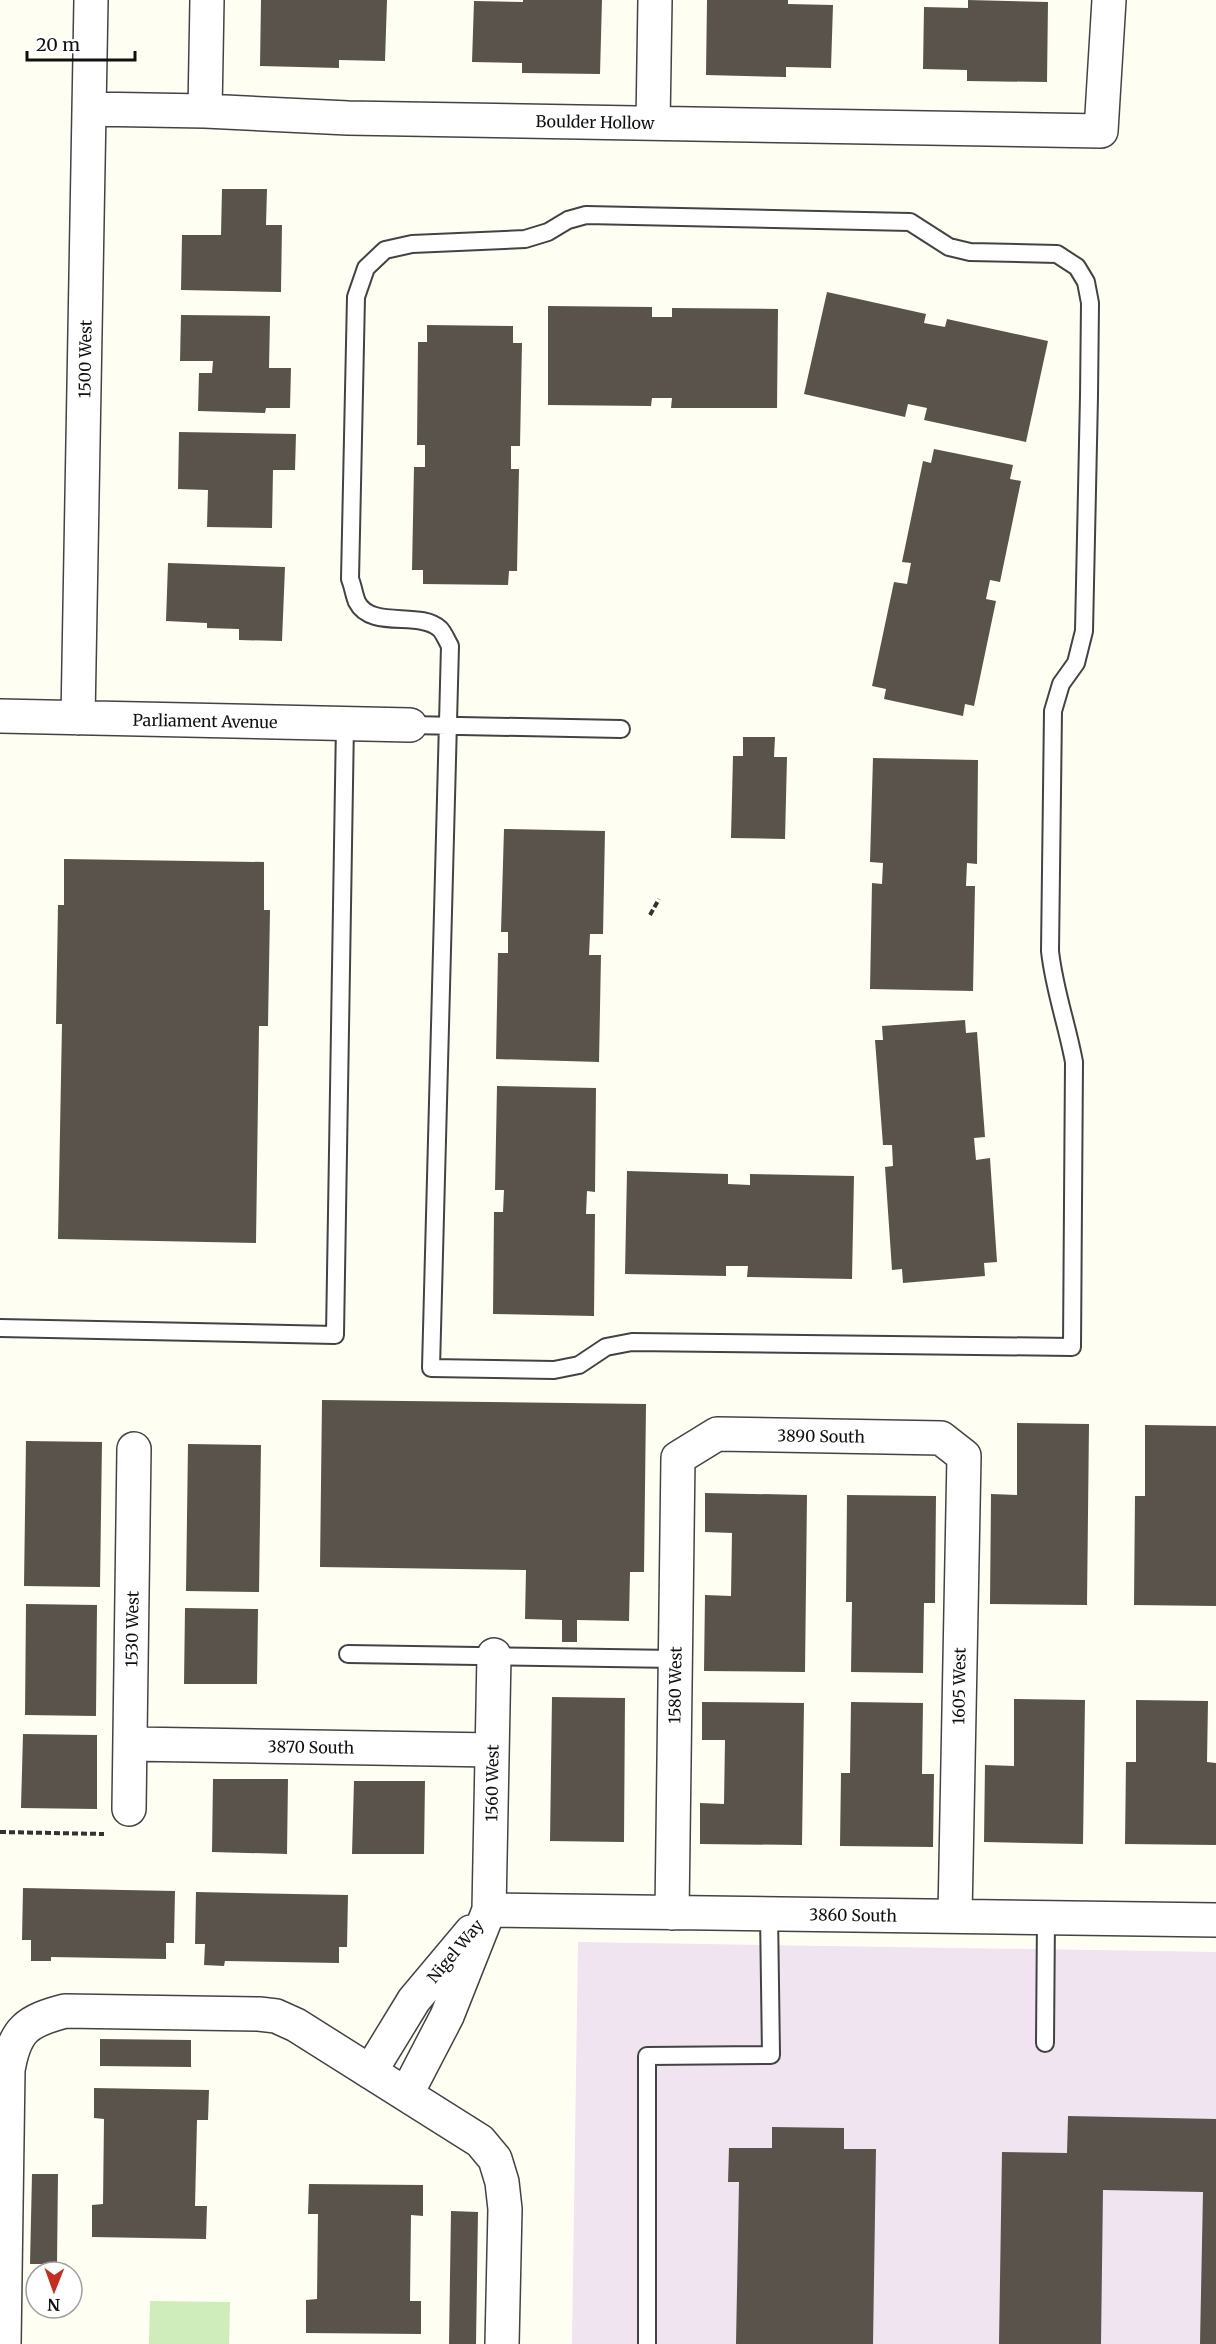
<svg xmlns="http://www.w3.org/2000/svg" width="1216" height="2344" font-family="Merriweather,serif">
  <rect width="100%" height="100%" fill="#fffef3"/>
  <path fill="#efe4ef" d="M578,1942L1216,1952V2344H572Z"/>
  <path fill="#ceedba" d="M150,2301L230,2302L229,2344H149Z"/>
  <path fill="#5a534c" d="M261,0H387L385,61L339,60V68L260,66Z
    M523,0H602L600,74L522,73V63L472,62L474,1L523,2Z
    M707,0H788V4L833,5L831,68L786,67V77L706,75Z
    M968,0L1048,2L1047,82L967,81V70L923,69L924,7L968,8Z
    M222,189H267L266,225H282L281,292L181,290L182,235H221Z
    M827,292L926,314L924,323L945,327L947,319L1048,341L1026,442L924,420L927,408L908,404L905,417L804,394Z
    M548,306L652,307V317H672V308L778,309L777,408H671L672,398H652L651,406L548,405Z
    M181,315L270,316L269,368H291L290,408H266L265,413L198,411L199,373H212L213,361H180Z
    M427,325L513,326V343H522L520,446H511V469H519L517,571H509L508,585L423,584V570H412L414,467H425V445H417L418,342H427Z
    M179,432L296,434L295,470H273L272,528L207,527L208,490L178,489Z
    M934,449L1013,465L1010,479L1021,481L1000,582L990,580L986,599L996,601L974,706L965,704L963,716L884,699L886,689L872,686L894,582L907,584L911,563L902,562L923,461L931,463Z
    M168,563L285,567L282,641L239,640V629L207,628V623L166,621Z
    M743,737H775L774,757H787L785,839L731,838L733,756H743Z
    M873,758L978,760L977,864L967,863L966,886H975L973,991L870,989L872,883L882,884L883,863L870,862Z
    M504,829L605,831L603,934H590L589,955H601L599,1062L496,1059L498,953H508V932H501Z
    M64,859L264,862V910H270L268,1026H259L256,1243L58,1239L62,1024H56L58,905H64Z
    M965,1020L966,1033L977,1032L985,1137L974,1138L976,1160L990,1158L997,1262L984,1263L985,1276L903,1283L902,1269L892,1270L885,1167L893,1166L892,1145H883L875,1040H883L882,1026Z
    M497,1086L596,1088L595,1192L587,1191L586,1214H595L594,1316L493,1314L494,1212H503L504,1190H495Z
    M627,1171L728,1174V1184L750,1185V1174L854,1176L852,1279L747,1277L748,1266H726V1276L625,1274Z
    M322,1400L646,1404L644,1572H630L629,1621L577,1620V1642H562V1620L525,1619L526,1570L320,1567Z
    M1017,1423L1089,1424L1087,1605L990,1604L991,1494L1017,1495Z
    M1145,1425L1216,1426V1606L1134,1605L1135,1496H1145Z
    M26,1441L102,1442L100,1587L24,1586Z
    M188,1444L261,1445L259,1592L186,1591Z
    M705,1493L807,1495L805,1672L704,1671L705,1595L731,1596L732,1533L705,1532Z
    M847,1495L936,1496L935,1603H924L923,1673L851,1672L852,1602H846Z
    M26,1604L97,1605L96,1716L25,1715Z
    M185,1608L258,1609L257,1684H184Z
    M552,1697L625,1698L624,1842L550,1841Z
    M1014,1699L1085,1700L1083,1844L984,1842L985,1765L1014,1766Z
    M1136,1700L1208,1701L1207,1762L1216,1763V1845L1125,1844L1126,1762H1136Z
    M702,1702L804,1703L802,1845L700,1844V1803L724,1804L725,1740H702Z
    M851,1702L923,1703L922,1774H934L933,1847L840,1846L841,1773H850Z
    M23,1734L97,1735V1809L21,1808Z
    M213,1779H288L287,1854L212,1852Z
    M354,1781H425L424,1854H352Z
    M23,1888L175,1891L174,1943H166V1959L51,1957V1961H31V1940H22Z
    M196,1892L348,1895L347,1947H339V1963L225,1961L224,1966L204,1965L205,1944H195Z
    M100,2039L191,2040V2067L100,2066Z
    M94,2088L209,2090L208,2120H197L195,2206H207L206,2239L92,2237V2205L103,2204L104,2119L94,2118Z
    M1068,2116L1216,2119V2344H1200L1203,2192L1103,2190L1101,2344H999L1002,2152L1067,2153Z
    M772,2127L844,2128V2149H876L873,2344H736L739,2182H728L729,2148H772Z
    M32,2174H58L57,2264H30Z
    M309,2184L423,2185V2216L411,2215L410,2301H421V2334L306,2333V2300L317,2299L318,2214H308Z
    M451,2211L478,2212L476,2344H449Z"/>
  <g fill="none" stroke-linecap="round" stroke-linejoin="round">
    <g stroke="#434343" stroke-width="20">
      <path id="service" d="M586,215L910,222L949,247L970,252L1057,254L1077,267L1086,282L1090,303L1089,396L1084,631L1076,663L1061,684L1053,711L1050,951C1054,989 1067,1024 1074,1062L1072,1347L632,1342L606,1347L579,1365L554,1370L431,1368L450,646C447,641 444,633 440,629C420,610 371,630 357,602C354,595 353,586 350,579L356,297L366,268L385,250L412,244L525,239L548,232L568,220Z
        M410,725L621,729
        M0,1328L335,1335L345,723
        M348,1654L676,1659
        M1045,2043L1046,1917
        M647,2344V2056L771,2055L769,1913"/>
    </g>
    <g stroke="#434343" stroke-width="36">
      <path id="minor" d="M89,109L205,111L348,118L1101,131L1109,0
        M205,111L207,0
        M653,123L655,0
        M0,716L410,725
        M78,718L91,0
        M131,1744L492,1750
        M129,1809L134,1449
        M489,1910L1216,1920
        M672,1913L678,1458L717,1434L941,1438L964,1456L955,1916
        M370,2072L414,2000L471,1932
        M407,2093L447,2016L489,1910L494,1655
        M4,2344L8,2070C15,2029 27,2021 65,2011L259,2014L276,2016L296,2025L480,2141L495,2159L502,2182L505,2209L502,2344"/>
    </g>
    <path stroke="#323232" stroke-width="4" stroke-dasharray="6 3" stroke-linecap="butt" d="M650,915L659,899
      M0,1832L104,1834"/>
    <use href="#service" stroke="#fff" stroke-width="16"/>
    <use href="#minor" stroke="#fff" stroke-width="33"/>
  </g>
  <g text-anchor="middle" stroke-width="6" stroke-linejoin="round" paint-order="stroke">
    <g font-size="16" fill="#101010" stroke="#fff">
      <text transform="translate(595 122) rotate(1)" y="6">Boulder Hollow</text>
      <text transform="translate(85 359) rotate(-89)" y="6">1500 West</text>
      <text transform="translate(205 721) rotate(1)" y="6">Parliament Avenue</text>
      <text transform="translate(821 1436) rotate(1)" y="6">3890 South</text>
      <text transform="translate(132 1629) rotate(-89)" y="6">1530 West</text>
      <text transform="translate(675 1685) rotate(-89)" y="6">1580 West</text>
      <text transform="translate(959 1686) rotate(-89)" y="6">1605 West</text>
      <text transform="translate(311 1747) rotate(1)" y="6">3870 South</text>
      <text transform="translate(492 1783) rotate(-89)" y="6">1560 West</text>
      <text transform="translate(853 1915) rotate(1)" y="6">3860 South</text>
      <text transform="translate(455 1951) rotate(-50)" y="6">Nigel Way</text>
    </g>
  </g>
  <g transform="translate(54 2290) rotate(181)"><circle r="28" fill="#ffffff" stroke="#9f9f9f" stroke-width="1.5"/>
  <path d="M0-4.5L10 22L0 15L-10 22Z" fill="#c92c1f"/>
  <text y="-9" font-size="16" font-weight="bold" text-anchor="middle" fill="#101010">N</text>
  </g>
  <path d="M27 51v9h108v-9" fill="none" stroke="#101010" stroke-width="3"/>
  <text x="36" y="51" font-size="18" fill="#101010" stroke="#ffffff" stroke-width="4.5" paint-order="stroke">20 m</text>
</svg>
